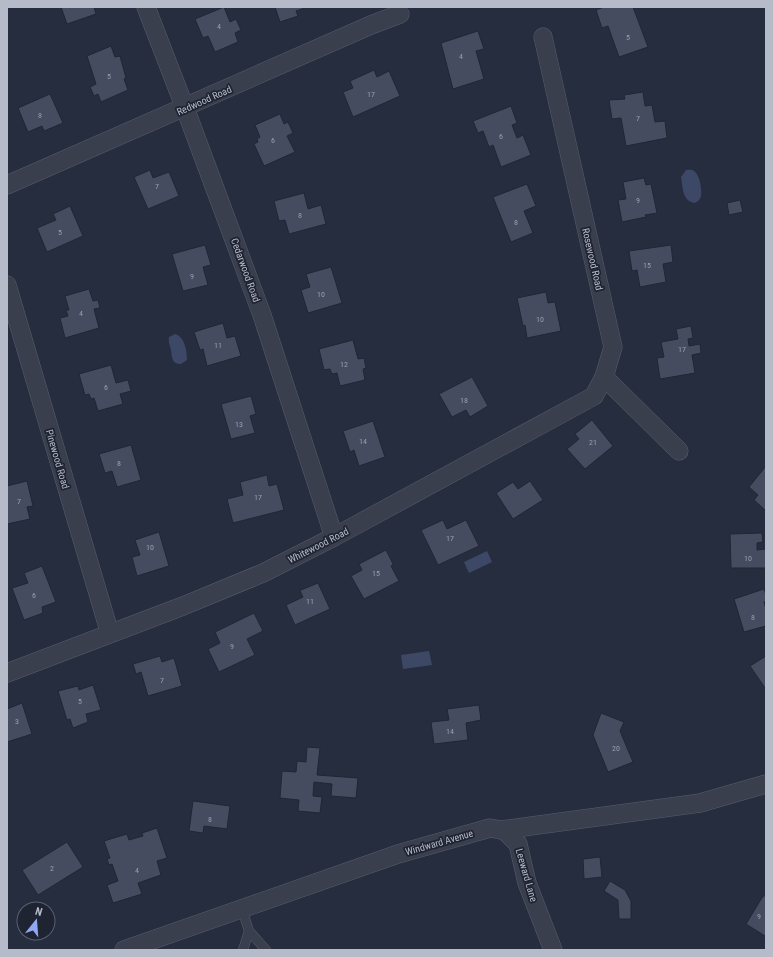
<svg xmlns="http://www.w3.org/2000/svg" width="773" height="957" font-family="'Roboto Condensed',sans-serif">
  <rect width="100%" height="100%" fill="#262d3e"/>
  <path fill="#3c4866" d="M686,170C689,170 693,169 695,172C700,176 702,190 701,196C700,200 698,201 695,203C682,201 683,188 681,177Z
    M175,334C185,337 187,351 187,360L181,364C172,364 172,358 171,350C170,346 168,342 169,337Z
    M487,551L492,562L469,573L464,562Z
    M429,651L432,665L403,669L401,655Z"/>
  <path fill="#454c5f" stroke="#212635" d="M61,7H94L96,14L67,24Z
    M224,7L230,22L236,19L241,30L235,33L238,42L215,52L208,36L203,38L195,19Z
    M275,7H308L296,11L298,16L280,22Z
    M604,7H633L648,47L619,57L608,26L602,28L596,10Z
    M478,31L484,49L476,51L484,79L453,89L441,43Z
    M111,46L115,57L120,56L126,78L124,79L128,90L101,102L98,94L94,96L90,87L96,84L87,56Z
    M374,70L377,77L389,71L400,96L353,117L343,92L353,88L350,81Z
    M643,92L645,106L652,105L655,122L665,121L667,138L626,146L621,118L612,119L609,100L625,99L624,95Z
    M50,94L63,123L44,131L42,126L28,132L18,108Z
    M511,106L517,123L512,125L517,138L523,135L531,155L501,167L493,145L489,147L483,131L478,133L473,121Z
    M280,114L284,124L288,122L293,133L287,136L295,152L264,166L254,144L258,142L257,139L260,137L255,125Z
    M150,170L153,178L169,172L179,196L148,209L134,177Z
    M644,178L646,185L651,184L657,213L645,215L646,217L622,222L618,200L626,199L623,182Z
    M527,184L536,206L524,211L533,233L511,242L493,197Z
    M304,193L308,209L321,205L326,224L289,234L285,220L279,221L274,201Z
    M740,200L743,212L729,215L727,203Z
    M70,206L83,236L47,252L37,228L56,220L53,214Z
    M205,245L211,265L203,267L208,285L183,291L172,254Z
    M671,245L673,262L663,264L666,282L640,287L637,270L632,271L629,251Z
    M331,267L342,303L308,313L301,290L310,287L306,274Z
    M89,289L93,301L98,300L100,308L94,309L99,328L65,338L60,318L68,316L66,310H69L65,296Z
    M546,292L548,303L555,302L561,331L527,338L525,325L523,326L517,298Z
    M223,323L227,338L235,336L241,356L207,366L203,349L200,350L194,332Z
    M691,326L693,338L688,339L689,346L700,344L701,353L692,355L695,373L660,379L657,358L664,357L661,342L678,339L676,329Z
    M353,340L358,359L364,358L366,368L363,369L365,380L340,386L337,373L332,374L330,369L324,370L319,349Z
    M111,365L116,383L128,380L131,391L120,394L123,404L98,411L94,398L91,399L89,394L85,395L79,374Z
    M472,377L488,406L470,417L466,410L452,417L439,394Z
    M251,396L256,414L250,416L255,433L231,439L221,404Z
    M592,420L613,446L585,469L567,449L579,439L575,434Z
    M373,421L385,457L359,466L354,450L350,452L343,431Z
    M131,445L141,480L117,487L112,471L105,473L99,454Z
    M766,466V511L754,500L758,495L749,487Z
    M267,475L269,486L277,484L284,510L233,523L227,499L243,495L240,482Z
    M27,481L33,506L27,507L30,519L7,524V486Z
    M530,481L543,500L513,519L496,493L513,482L518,489Z
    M443,520L447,529L466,520L479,546L438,565L421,530Z
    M159,532L169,566L137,576L132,557L140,555L135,540Z
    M762,533L763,542L757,543V550L766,549V568H731L730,534Z
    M386,550L393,564L391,566L399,581L364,599L351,576L362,570L359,564Z
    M42,566L56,602L42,607L43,613L24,620L12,588L28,583L24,573Z
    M318,583L330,609L295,625L286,605L303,597L300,591L301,590Z
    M764,589L766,595V601L764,602L766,609V626L744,632L734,599Z
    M254,613L263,631L247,639L255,655L219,672L208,649L220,643L215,632Z
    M160,656L162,662L174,658L182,686L148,696L141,672L136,674L133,664Z
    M766,656V688H765L750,666Z
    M93,685L101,710L86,714L88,722L73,728L70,719L67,720L58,691L78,686L79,690Z
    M22,703L32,734L7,742V709Z
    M479,705L481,720L466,723L468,740L434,744L431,722L449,720L447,709Z
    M601,713L624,722L620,731L633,762L608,772L593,735Z
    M307,747L320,748L317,775L358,778L356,798L331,796L332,784L314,782L313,796L322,797L320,813L298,811L299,800L280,798L282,771L296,772L297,761L306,762Z
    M193,801L230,806L227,829L204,826L203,833L189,831Z
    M157,828L167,858L157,861L161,875L138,883L142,894L113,903L107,885L118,881L112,864L109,865L107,859L110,858L104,841L127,834L129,840L143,836L142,833Z
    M67,842L83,867L38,895L22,870Z
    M600,857L602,877L584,879L583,859Z
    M610,881L625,890L631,901V919H619L618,900L604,891Z
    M763,896H766V935L765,936L746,924Z"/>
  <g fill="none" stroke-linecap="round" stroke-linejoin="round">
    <g stroke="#585d6c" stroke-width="10">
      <path id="service" d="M242,909L249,931L266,950
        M243,950L249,931"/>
    </g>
    <g stroke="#585d6c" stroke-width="19">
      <path id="minor" d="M146,7L185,108L262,315L334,537
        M7,185L371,25L400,14
        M7,285L110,634
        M604,377L679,451
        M7,673L183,606L263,573L334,537L594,396L604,377L613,347L543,37
        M501,830L506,832L518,844L527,883L553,950
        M124,950L398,854L490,828L501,830L700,803L766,784"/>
    </g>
    <use href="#service" stroke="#3a3f4e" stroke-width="9"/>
    <use href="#minor" stroke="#3a3f4e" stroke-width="18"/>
  </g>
  <g text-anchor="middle" stroke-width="3.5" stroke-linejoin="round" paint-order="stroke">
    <g font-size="8" fill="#9a9fae">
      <text x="219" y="29">4</text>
      <text x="628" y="40">5</text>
      <text x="461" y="59">4</text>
      <text x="109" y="79">5</text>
      <text x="371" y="97">17</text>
      <text x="40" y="118">8</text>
      <text x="638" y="121">7</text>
      <text x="501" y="139">6</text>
      <text x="273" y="143">6</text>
      <text x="157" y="189">7</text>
      <text x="638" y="203">9</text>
      <text x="300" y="218">8</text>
      <text x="516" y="225">8</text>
      <text x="60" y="235">5</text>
      <text x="647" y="268">15</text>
      <text x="192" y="279">9</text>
      <text x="321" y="297">10</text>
      <text x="81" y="316">4</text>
      <text x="540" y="322">10</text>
      <text x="218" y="348">11</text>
      <text x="682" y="352">17</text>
      <text x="344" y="367">12</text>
      <text x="106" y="390">6</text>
      <text x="464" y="403">18</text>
      <text x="239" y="427">13</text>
      <text x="363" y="444">14</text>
      <text x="593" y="445">21</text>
      <text x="119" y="466">8</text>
      <text x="258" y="500">17</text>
      <text x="19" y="504">7</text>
      <text x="450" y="541">17</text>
      <text x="150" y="550">10</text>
      <text x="748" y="561">10</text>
      <text x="376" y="576">15</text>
      <text x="34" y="598">6</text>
      <text x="310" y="604">11</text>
      <text x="753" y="620">8</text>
      <text x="232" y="649">9</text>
      <text x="162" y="683">7</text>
      <text x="80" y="704">5</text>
      <text x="17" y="724">3</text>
      <text x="450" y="734">14</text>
      <text x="616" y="751">20</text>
      <text x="210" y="822">8</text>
      <text x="52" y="871">2</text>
      <text x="137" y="873">4</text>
      <text x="759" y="919">9</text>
    </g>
    <g font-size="10" fill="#b6bbc9" stroke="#1f2433">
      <text transform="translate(204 100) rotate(-24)" y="4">Redwood Road</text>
      <text transform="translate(593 259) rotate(77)" y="4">Rosewood Road</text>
      <text transform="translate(246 270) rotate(70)" y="4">Cedarwood Road</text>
      <text transform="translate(58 459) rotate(74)" y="4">Pinewood Road</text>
      <text transform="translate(318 545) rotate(-27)" y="4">Whitewood Road</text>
      <text transform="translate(439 842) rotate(-16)" y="4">Windward Avenue</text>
      <text transform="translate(527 875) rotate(74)" y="4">Leeward Lane</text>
    </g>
  </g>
  <rect width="773" height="957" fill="none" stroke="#b6bbc9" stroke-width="16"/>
  <g transform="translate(36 921) rotate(17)"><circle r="19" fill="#1f2433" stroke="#5b606f"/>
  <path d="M0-3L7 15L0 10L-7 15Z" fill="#91a9f3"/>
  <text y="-6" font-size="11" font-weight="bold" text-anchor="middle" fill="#b6bbc9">N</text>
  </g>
</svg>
